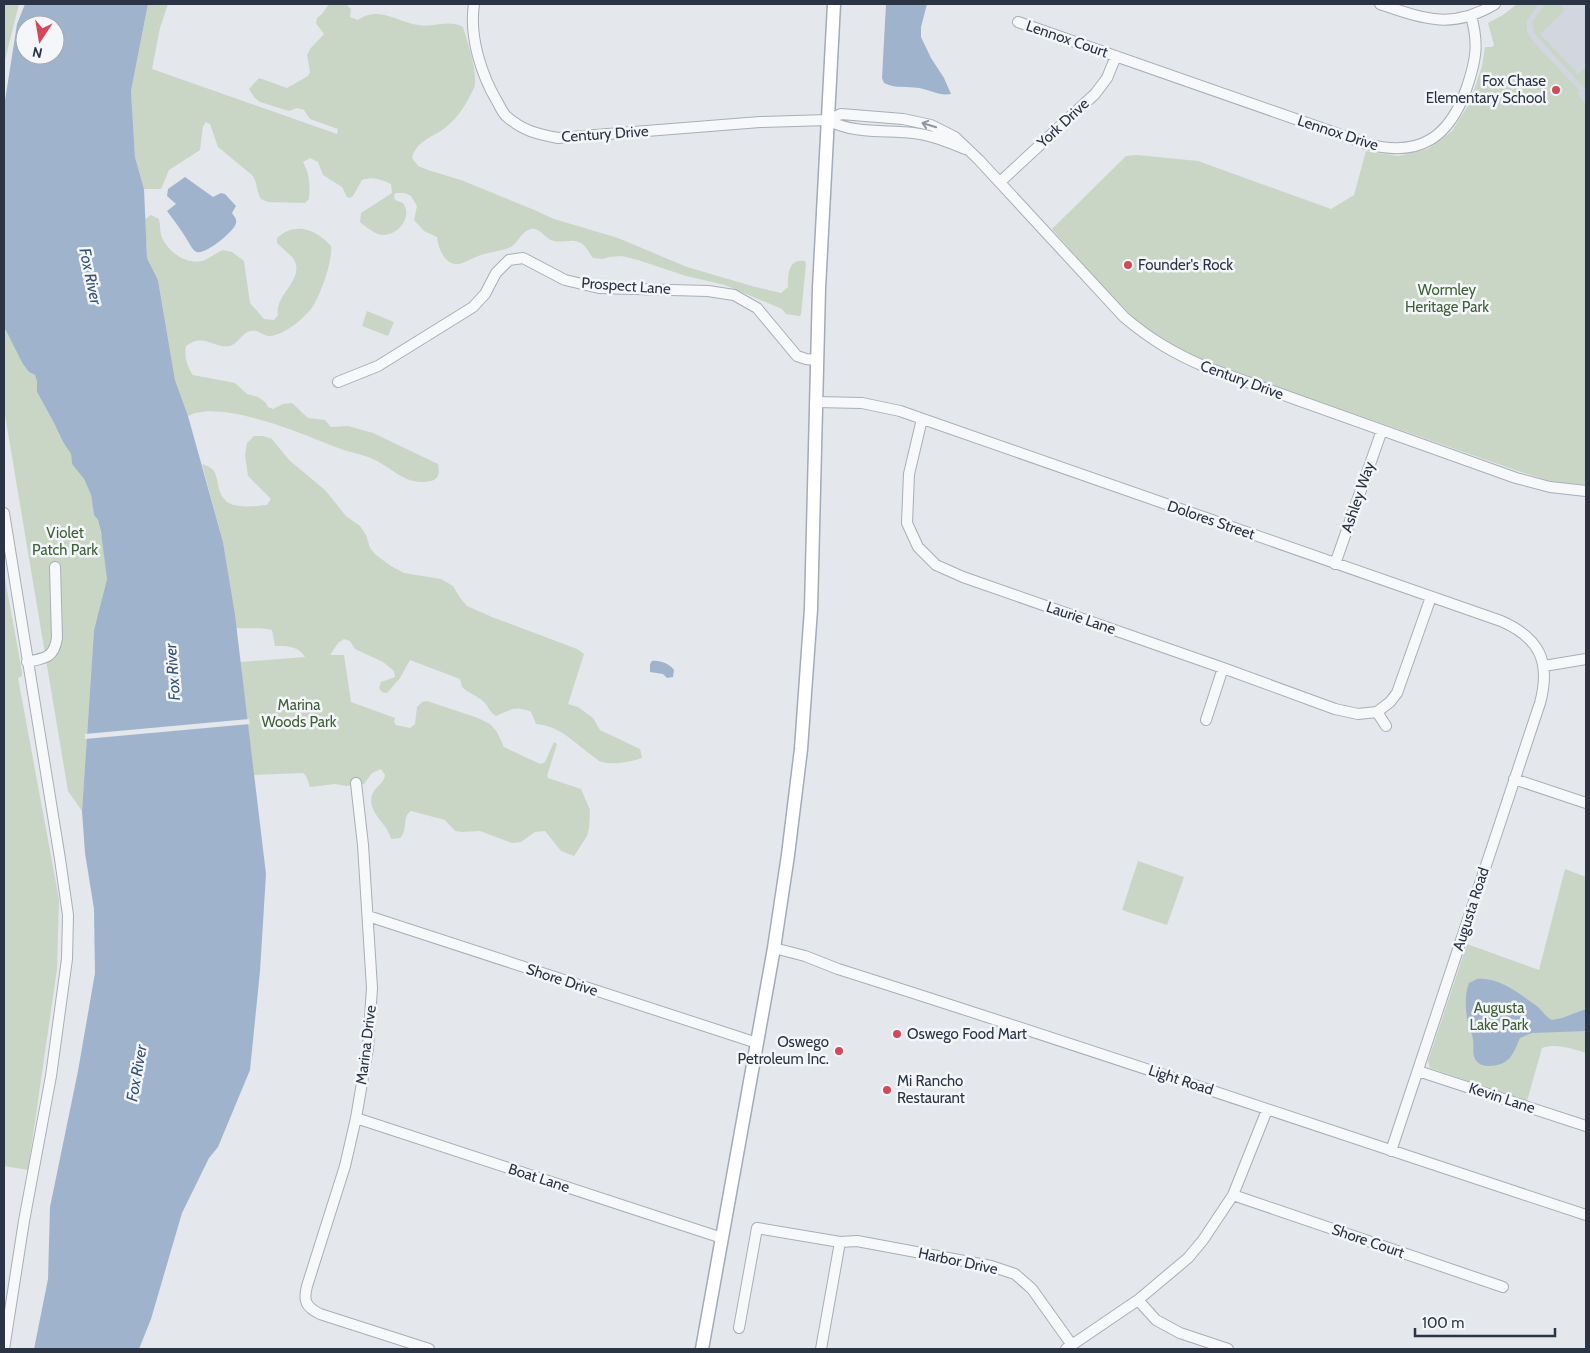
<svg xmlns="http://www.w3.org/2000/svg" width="1590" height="1353" font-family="Cabin,sans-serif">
  <rect width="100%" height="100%" fill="#e4e7ec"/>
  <path fill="#d2d6de" d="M1522,4H1586V215L1512,14Z"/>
  <path fill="#c9d6c5" d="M4,4H19L5,60L4,71Z
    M148,4H168L160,28L152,69L337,134L338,129L310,119L304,110L297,108L289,111L260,102L254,97L249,89L259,78L287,88L308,76L310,72L307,55L310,49L324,34L316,23L317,18L322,14L329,4H346L351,9L350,17L358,20C363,16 370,14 376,14C390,14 404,23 418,25C433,28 449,19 463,27C468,45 476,65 475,84C475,88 471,93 469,98C463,109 455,120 445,128C433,137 416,141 412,158L418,166L428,170L461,180L532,209L554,219L618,238L687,267L752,286L781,293L788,287C788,274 788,259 805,261L806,264L801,315L799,316L786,314L782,309L725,285L686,276L638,260L622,256L609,257L603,259L593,258C589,253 586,246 581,243C572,238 563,243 554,241C544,239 541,227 531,229C521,231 519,242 511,247C502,251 490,252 481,255C474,257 467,262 459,264C445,266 438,248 437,237L424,231L414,220L417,206L411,196L405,193H396L394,195L395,200L403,203C412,216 401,233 385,235C377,236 366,227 360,222L361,213L392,193L391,184C381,179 373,176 362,180L353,196L350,198L347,197L342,187L323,175L318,162L310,158L303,162C310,175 310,186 309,199L305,203L268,202L261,199C256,191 258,183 252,175L218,147L210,124L206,122L203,126L200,150L169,170L161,189H144L135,157L131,91Z
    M1517,4H1538L1527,21V33L1539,48L1580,91L1577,94L1586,104V485L1550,481L1518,471L1198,359C1179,349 1159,339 1142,325C1110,298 1081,261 1052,229L1126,156L1137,155L1198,161L1331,209L1354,195L1366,151L1398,156L1428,149L1452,131L1469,104L1473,93L1482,66L1485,47H1492L1494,45L1488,23L1503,15Z
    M1545,4H1559L1565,10L1540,34L1578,74L1586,66V90L1534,33L1532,23Z
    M151,215L159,219C160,224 160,229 161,235C166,250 185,265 202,261C209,259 216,253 223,250L232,252L244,261L250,303L264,319L274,320L278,315C274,295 305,280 294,260C290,253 282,249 277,243V238C296,221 316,230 331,246C333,261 320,297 311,309C303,319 284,335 270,336C263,336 258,329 251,331C242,332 238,344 230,346C214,349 204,332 186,346C184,357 187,366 193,375L235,383L247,394L258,397L265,402L268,407L273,409L283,404L292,403L308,418L325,420L331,427L348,426L373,433L438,464C441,477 436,482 423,482C403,483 388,465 371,458C360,454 349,452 338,448C305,435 220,398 188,416L175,380L158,280L147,258L145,219Z
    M367,311L394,322L388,336L362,326Z
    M4,328L29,372L35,375L37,382V392L54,423L63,442L71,454L72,464L84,479L91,495L94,515L98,520L105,553L107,579L94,630L82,811L68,791L4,409Z
    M254,436H263L272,439L289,460L325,490L346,516L360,526L366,535L370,548L376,555L391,566L404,573L441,579L453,586L461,599L467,606L492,617L577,649L584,654L568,704L578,707L593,718L600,730L640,749L642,758C630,762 612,766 599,761C596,759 593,756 590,754C572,741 560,726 536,724L531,712C515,705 511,710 496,716C489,712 488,705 483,701C476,695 468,693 462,687L460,679L410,660L400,678L387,693L382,692L379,688L381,682L395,677L394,671L383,662L355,649L350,641L344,639L338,643L330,655H344L351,702L395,718L394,722L396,725L410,728L415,724L417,707L422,702L427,701L478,718L490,724L497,732L504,747L538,763L541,764L545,762L554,742L557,744L547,776L548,778L581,789L590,810L589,828L587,836L574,856L561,851L545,831L535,832L521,842L512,843L480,831L462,832L455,831L445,820L411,811C401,818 409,829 400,838L391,839C390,835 388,831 386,828C379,818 365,805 374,791C378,785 384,783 385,775L381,769L372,773L364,784L346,786L335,784L310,787L306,776L303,773L254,775L240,662L305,657C299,646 287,646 275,646L272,630C260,627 249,629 236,628L223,542L202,464C205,465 210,467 212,469C221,477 214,496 231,504C241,508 256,506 267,505L271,499L248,476L245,455L247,443Z
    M4,573L22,672V676L18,678L59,899L57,969L28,1170L4,1166Z
    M1138,861L1184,877L1167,925L1122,910Z
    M1565,869L1586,877V1053C1572,1049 1557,1043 1542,1048L1527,1101L1430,1068L1428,1061L1467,944L1539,970Z"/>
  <path fill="#9fb4cc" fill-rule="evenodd" d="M25,4H148L131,91L135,157L144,189L147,258L158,280L175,380L188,416L223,542L235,615L266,874L260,971L250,1070L218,1147L209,1158L182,1213L151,1319L139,1349H34L48,1279L50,1207L78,1071L95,973L94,909L85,853L82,811L94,630L107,579L101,532L98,520L94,515L91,495L84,479L72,464L71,454L63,442L54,423L37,392V382L35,375L29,372L23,364L4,327V107L17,24ZM25,25H55V55H25Z
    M886,4H927L921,27V37L931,58L944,78L951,94C939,96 930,90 919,88C907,86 895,89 884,83L882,78Z
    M185,177L213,197L221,193L225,194L236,206L232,213C234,216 237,219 236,223C235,231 205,255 197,252C193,251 191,246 189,243C183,232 175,222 167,211L176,204L167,196L168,189Z
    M652,661C660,660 670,664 674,670L673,677L667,678L663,674L650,672V664Z
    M1477,979C1499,977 1518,993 1534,1004C1541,1008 1544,1016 1552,1020L1562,1018L1586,1009V1031L1532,1033L1520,1038C1513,1055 1509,1066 1488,1066C1483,1066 1478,1064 1475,1059C1472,1053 1474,1046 1473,1040C1473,1036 1471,1033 1470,1029C1465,1015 1464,996 1469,983Z"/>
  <path fill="#e4e7ec" d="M249,719L250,724L85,739V734Z"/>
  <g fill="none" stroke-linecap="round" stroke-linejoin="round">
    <g stroke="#a9aeb7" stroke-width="12">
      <path id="minor" d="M474,4C469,36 481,75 498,103C500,107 503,113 506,116C523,131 537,134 558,138L760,122L828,120L841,114L903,119L931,125L955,137L979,160L1124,317C1151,340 1175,354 1208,368L1516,478L1550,487L1586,491
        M1380,4C1424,19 1452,30 1495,4
        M1018,22L1367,144C1420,158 1450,137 1467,87C1476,60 1479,44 1471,16
        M828,120C852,134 885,130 913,133C931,135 948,142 965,149
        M1000,182L1095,94L1107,78L1116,56
        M338,382L378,366L473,307L485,294L496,273L509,260L523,258L565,280L599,288L708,291L734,295L757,308L797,356L806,359L816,360
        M816,402L862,403L900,411L1501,621C1540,638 1551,662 1540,703L1391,1151
        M922,419L909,474L907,523L918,547L936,565L963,577L1223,668L1335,709L1358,714L1377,712L1390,702L1397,693L1431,597
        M4,513L60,859L68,915L67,959L51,1076L24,1221L4,1349
        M1335,564L1382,430
        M27,662C45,658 54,658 57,638L55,567
        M1544,666L1586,659
        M1377,712L1386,726
        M1206,720L1223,668
        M1514,779L1586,803
        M356,783L363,845L372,988L368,1048L356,1118L345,1166L307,1286C303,1301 306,1307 320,1314L429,1349
        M368,916L757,1043
        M774,948L805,956L838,969C1088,1048 1337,1133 1586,1215
        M1418,1071L1586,1126
        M356,1118L722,1238
        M1233,1195L1503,1287
        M1138,1300L1156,1320L1180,1333L1228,1349
        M739,1328L757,1228L840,1242
        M821,1349L840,1242L857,1241L991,1266L1015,1274L1032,1289L1072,1345
        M1066,1349L1138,1300L1188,1258L1203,1240L1233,1195L1267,1110"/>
    </g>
    <g stroke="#a3abb8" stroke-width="15">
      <path id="major" d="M702,1349L774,948L788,855L801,749L811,609L819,288L834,4"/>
    </g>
    <use href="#minor" stroke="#f7f8fa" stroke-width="10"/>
    <use href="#major" stroke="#fff" stroke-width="12"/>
  </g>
  <defs><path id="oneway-shaft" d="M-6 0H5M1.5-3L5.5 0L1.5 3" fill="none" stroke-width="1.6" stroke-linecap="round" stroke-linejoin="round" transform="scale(1.25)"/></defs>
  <use stroke="#9196a0" href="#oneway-shaft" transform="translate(929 125) rotate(-163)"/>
  <g fill="#d1495b" stroke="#f4f6f9" stroke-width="2">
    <circle cx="1556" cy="90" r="5"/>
    <circle cx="1128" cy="265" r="5"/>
    <circle cx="897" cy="1034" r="5"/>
    <circle cx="839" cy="1051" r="5"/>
    <circle cx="887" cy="1090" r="5"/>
  </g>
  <g text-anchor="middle" stroke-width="5" stroke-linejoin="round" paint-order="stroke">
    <g font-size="15" fill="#2b3445" stroke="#f4f6f9">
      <text transform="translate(1067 39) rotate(19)" y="5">Lennox Court</text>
      <text transform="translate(1063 123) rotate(-43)" y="5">York Drive</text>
      <text transform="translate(1338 133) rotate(18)" y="5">Lennox Drive</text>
      <text transform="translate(605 134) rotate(-4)" y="5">Century Drive</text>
      <text transform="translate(626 286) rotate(4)" y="5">Prospect Lane</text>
      <text transform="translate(1242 380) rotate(20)" y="5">Century Drive</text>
      <text transform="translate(1358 497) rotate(-71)" y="5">Ashley Way</text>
      <text transform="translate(1211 520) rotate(19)" y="5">Dolores Street</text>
      <text transform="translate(1081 618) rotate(19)" y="5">Laurie Lane</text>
      <text transform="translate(1471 909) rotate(-72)" y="5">Augusta Road</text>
      <text transform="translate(562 980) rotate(18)" y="5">Shore Drive</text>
      <text transform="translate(366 1045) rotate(-83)" y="5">Marina Drive</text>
      <text transform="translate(1181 1080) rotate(18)" y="5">Light Road</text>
      <text transform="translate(1502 1098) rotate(18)" y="5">Kevin Lane</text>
      <text transform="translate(539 1178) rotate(18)" y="5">Boat Lane</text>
      <text transform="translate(1368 1241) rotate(19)" y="5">Shore Court</text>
      <text transform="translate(958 1261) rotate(12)" y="5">Harbor Drive</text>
    </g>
    <g font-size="15" fill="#2b3445" stroke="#f4f6f9" text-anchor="start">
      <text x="1546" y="86" text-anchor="end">Fox Chase<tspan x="1546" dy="17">Elementary School</tspan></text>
      <text x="1138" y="270">Founder's Rock</text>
      <text x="907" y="1039">Oswego Food Mart</text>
      <text x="829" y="1047" text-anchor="end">Oswego<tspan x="829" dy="17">Petroleum Inc.</tspan></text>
      <text x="897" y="1086">Mi Rancho<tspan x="897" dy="17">Restaurant</tspan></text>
    </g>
    <g font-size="15" fill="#3f6138" stroke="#f4f6f9">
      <text x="1447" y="295">Wormley<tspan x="1447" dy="17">Heritage Park</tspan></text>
      <text x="65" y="538">Violet<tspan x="65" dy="17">Patch Park</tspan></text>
      <text x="299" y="710">Marina<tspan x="299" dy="17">Woods Park</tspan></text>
      <text x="1499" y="1013">Augusta<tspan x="1499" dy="17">Lake Park</tspan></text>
    </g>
    <g font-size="16" font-style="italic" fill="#34527a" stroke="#f4f6f9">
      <text transform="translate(91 276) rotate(78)" y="6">Fox River</text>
      <text transform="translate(172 672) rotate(-94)" y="6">Fox River</text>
      <text transform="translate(136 1073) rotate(-80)" y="6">Fox River</text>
    </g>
  </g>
  <rect width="1590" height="1353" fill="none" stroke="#2b3445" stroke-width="10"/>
  <g transform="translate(40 40) rotate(192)"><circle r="24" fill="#f4f6f9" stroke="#a4a8b1"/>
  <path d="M0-4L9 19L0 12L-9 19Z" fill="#d1495b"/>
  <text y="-8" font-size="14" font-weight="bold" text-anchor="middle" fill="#2b3445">N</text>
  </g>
  <path d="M1415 1328v8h140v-8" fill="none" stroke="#2b3445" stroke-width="2.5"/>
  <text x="1422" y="1328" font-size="15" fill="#2b3445" stroke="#f4f6f9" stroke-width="4" paint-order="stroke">100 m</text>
</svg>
